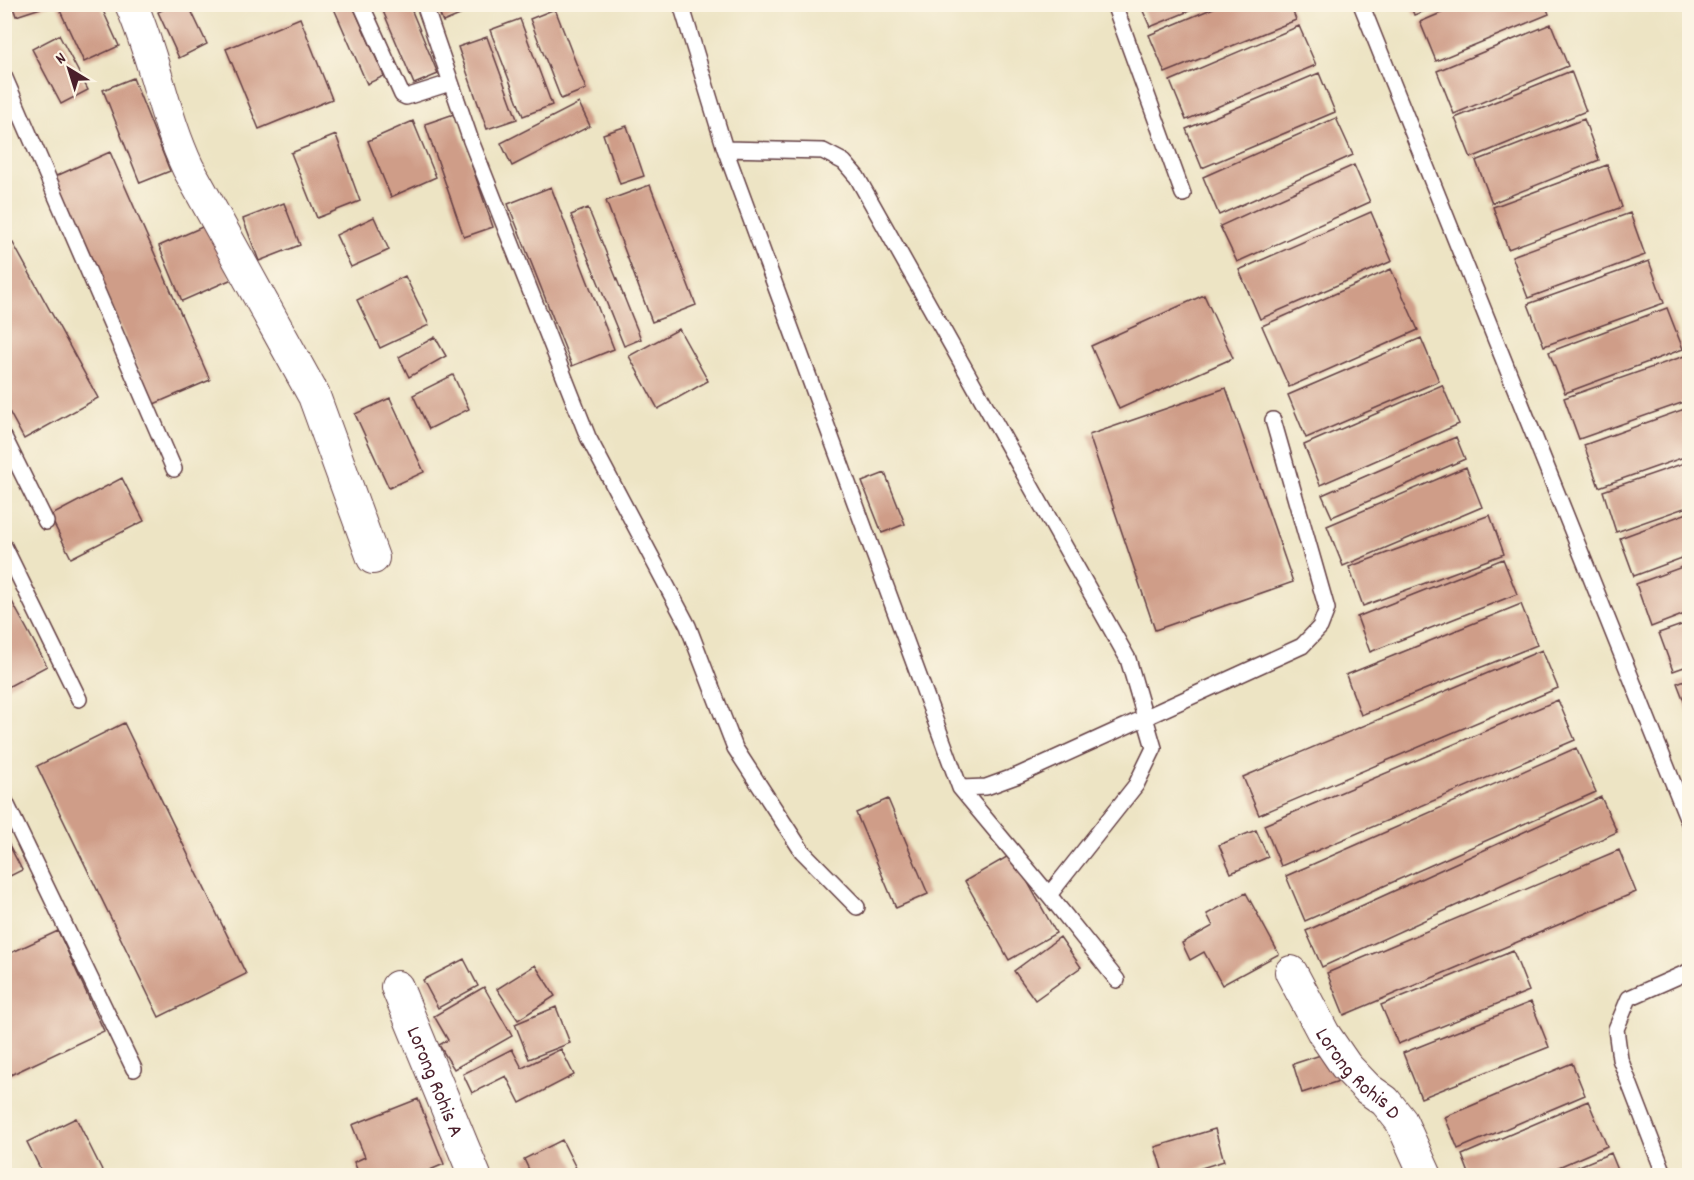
<svg xmlns="http://www.w3.org/2000/svg" width="1694" height="1180" font-family="Dekko,sans-serif">
  <rect width="100%" height="100%" fill="#fcf5e5"/>
  <filter id="ink" filterUnits="userSpaceOnUse"><feTurbulence type="fractalNoise" baseFrequency=".0167" numOctaves="2"/><feDisplacementMap in="SourceGraphic" scale="12" xChannelSelector="R" yChannelSelector="G"/><feConvolveMatrix kernelMatrix="1 2 1 2 8 2 1 2 1" color-interpolation-filters="sRGB"/></filter>
  <filter id="wash" filterUnits="userSpaceOnUse"><feTurbulence type="fractalNoise" baseFrequency=".008" numOctaves="4" result="noise"/><feDisplacementMap in="SourceGraphic" scale="24" xChannelSelector="R" yChannelSelector="G"/><feGaussianBlur stdDeviation="1.35" result="paint"/><feColorMatrix in="noise" values="0 0 0 0 0 0 0 0 0 0 0 0 0 0 0 0 0 1.4 0 .05"/><feComposite in="paint" operator="in"/></filter>
  <g filter="url(#wash)">
    <rect width="100%" height="100%" fill="#ede4c4"/>
    <g id="blocks">
      <path fill="#cf9d88" d="M12,4H50V5L16,16Z
        M57,4H100L119,46L84,62Z
        M175,4H188L207,44L179,58L158,12Z
        M332,4H352L384,76L367,84Z
        M380,4H409L438,74L414,84Z
        M1140,4H1204V5L1150,27Z
        M1223,4H1290L1296,20L1165,73L1149,35Z
        M1410,4H1441V5L1414,15Z
        M1462,4H1545L1549,14L1436,61L1420,22Z
        M436,5H484L443,22Z
        M555,9L586,89L561,99L530,19Z
        M300,18L332,99L259,129L226,49Z
        M520,19L552,105L523,116L490,30Z
        M1551,24L1568,66L1454,114L1437,71Z
        M1299,26L1316,65L1186,120L1170,81Z
        M59,35L88,90L61,104L32,49Z
        M487,37L517,119L487,129L458,47Z
        M1571,71L1586,111L1471,158L1455,118Z
        M1319,73L1335,112L1202,168L1186,129Z
        M133,78L170,171L140,183L103,90Z
        M579,103L590,126L512,166L501,143Z
        M454,114L493,227L464,237L425,124Z
        M1336,118L1353,155L1219,215L1203,177Z
        M1584,119L1599,160L1492,203L1476,161Z
        M413,121L436,177L391,197L368,141Z
        M627,126L644,176L620,184L603,134Z
        M336,135L360,201L317,218L291,153Z
        M110,152L210,380L154,404L54,177Z
        M1354,165L1370,202L1237,262L1220,226Z
        M1607,165L1622,207L1508,249L1493,207Z
        M650,185L696,305L652,322L606,201Z
        M551,187L614,349L572,366L508,204Z
        M284,203L300,245L259,261L243,219Z
        M588,208L641,339L624,346L571,215Z
        M1371,212L1392,261L1260,319L1239,270Z
        M1630,213L1645,255L1528,298L1512,256Z
        M374,217L389,250L351,267L336,235Z
        M209,224L232,279L182,301L159,246Z
        M13,243L98,398L24,439L4,402V248Z
        M1649,261L1664,303L1544,346L1528,304Z
        M1391,269L1418,330L1289,387L1262,326Z
        M405,276L429,325L380,348L357,300Z
        M1204,295L1233,358L1119,409L1091,346Z
        M1667,308L1683,349L1565,393L1549,352Z
        M679,329L708,381L658,409L629,356Z
        M435,337L446,356L409,377L399,357Z
        M1421,338L1439,381L1306,438L1288,395Z
        M1690,354V400L1579,439L1564,398Z
        M453,375L469,409L429,429L413,395Z
        M1442,385L1459,424L1320,485L1304,445Z
        M1226,388L1293,582L1155,630L1089,435Z
        M390,398L424,472L389,488L355,414Z
        M1690,407V455L1599,487L1584,445Z
        M1456,437L1465,459L1332,517L1322,495Z
        M1690,461V506L1616,532L1603,491Z
        M1466,467L1482,507L1343,566L1327,526Z
        M885,473L905,524L882,533L862,482Z
        M122,478L144,521L71,558L50,516Z
        M1690,512V555L1634,576L1620,538Z
        M1490,515L1504,554L1363,606L1349,567Z
        M1503,559L1517,594L1370,652L1357,617Z
        M1690,564V612L1651,627L1636,584Z
        M4,587L47,666L4,689Z
        M1521,604L1537,645L1361,715L1346,675Z
        M1690,622V665L1673,671L1659,633Z
        M1542,650L1558,688L1259,815L1243,777Z
        M1690,678V714H1689L1677,683Z
        M1558,700L1575,740L1281,866L1264,825Z
        M124,723L246,974L159,1017L37,766Z
        M1576,748L1596,792L1305,921L1286,876Z
        M1601,797L1617,832L1322,967L1306,931Z
        M888,799L928,894L896,908L856,813Z
        M1256,830L1268,857L1231,873L1219,845Z
        M4,835L22,870L4,879Z
        M1619,850L1636,892L1344,1015L1327,973Z
        M1012,854L1056,933L1009,960L965,881Z
        M1246,893L1279,954L1222,985L1204,952L1190,960L1182,943L1213,926L1207,914Z
        M58,931L104,1031L4,1078V956Z
        M1060,937L1081,967L1035,1000L1014,971Z
        M1513,951L1529,991L1398,1044L1381,1005Z
        M464,959L478,986L438,1008L423,980Z
        M535,965L555,996L518,1020L497,989Z
        M484,987L512,1036L454,1069L439,1045L448,1040L434,1016Z
        M1531,1002L1549,1047L1421,1098L1403,1053Z
        M556,1007L570,1043L529,1059L515,1024Z
        M512,1049L522,1068L561,1049L574,1075L520,1103L506,1076L472,1093L463,1074Z
        M1330,1052L1339,1081L1302,1093L1293,1064Z
        M1572,1063L1585,1095L1458,1149L1445,1117Z
        M418,1099L444,1164L416,1176H360L354,1162L365,1157L352,1125Z
        M1588,1101L1607,1146L1538,1176H1470L1462,1155Z
        M76,1118L105,1176H44L27,1142Z
        M1215,1129L1224,1161L1176,1176H1164L1155,1147Z
        M562,1140L580,1176H532L524,1159Z
        M1611,1153L1620,1175H1557Z"/>
    </g>
  </g>
  <g filter="url(#ink)">
    <use href="#blocks" fill-opacity="0" stroke="#623d42" stroke-width="1.5"/>
    <g fill="none" stroke-linecap="round" stroke-linejoin="round">
      <g stroke="#623d42" stroke-width="18">
        <path id="service" d="M361,4L402,95L406,97L450,83
          M424,4L471,141L588,437L688,626L735,748L802,851L857,907
          M681,4L725,149L960,788L1049,895L1117,980
          M1114,4L1183,194
          M1361,4L1690,825
          M4,76L174,469
          M725,149L823,151L844,162L857,177L1128,659L1154,748L1136,785L1049,895
          M4,437L46,522
          M4,546L79,699
          M960,788L986,787L1019,775L1302,646L1320,627L1327,609L1273,420
          M4,799L134,1069
          M1665,1176L1620,1059L1616,1029L1629,998L1690,971"/>
      </g>
      <g stroke="#623d42" stroke-width="34">
        <g id="minor">
          <path d="M131,4C155,58 163,115 188,168L314,396L373,558"/>
          <path id="s1" d="M1291,972L1324,1034L1346,1066L1368,1089L1385,1101L1401,1121L1426,1176"/>
          <path id="s2" d="M397,987L475,1176"/>
        </g>
      </g>
      <use href="#service" stroke="#fff" stroke-width="15"/>
      <use href="#minor" stroke="#fff" stroke-width="32"/>
    </g>
  </g>
  <g text-anchor="middle" stroke-width="6" stroke-linejoin="round" paint-order="stroke">
    <g font-size="21" fill="#4a1f2b" stroke="#fcf5e5">
      <text dy="7" stroke="none"><textPath href="#s1" startOffset="123">Lorong Rohis D</textPath></text>
      <text dy="7" stroke="none"><textPath href="#s2" startOffset="102">Lorong Rohis A</textPath></text>
    </g>
  </g>
  <rect width="1694" height="1180" fill="none" stroke="#fcf5e5" stroke-width="24"/>
  <g transform="translate(69 69) rotate(322)" stroke="#fcf5e5" stroke-width="4.5" paint-order="stroke">
  <path d="M0-4.5L10 22L0 15L-10 22Z" fill="#4a1f2b"/>
  <text y="-9" font-size="16" font-weight="bold" text-anchor="middle" fill="#4a1f2b">N</text>
  </g>
</svg>
